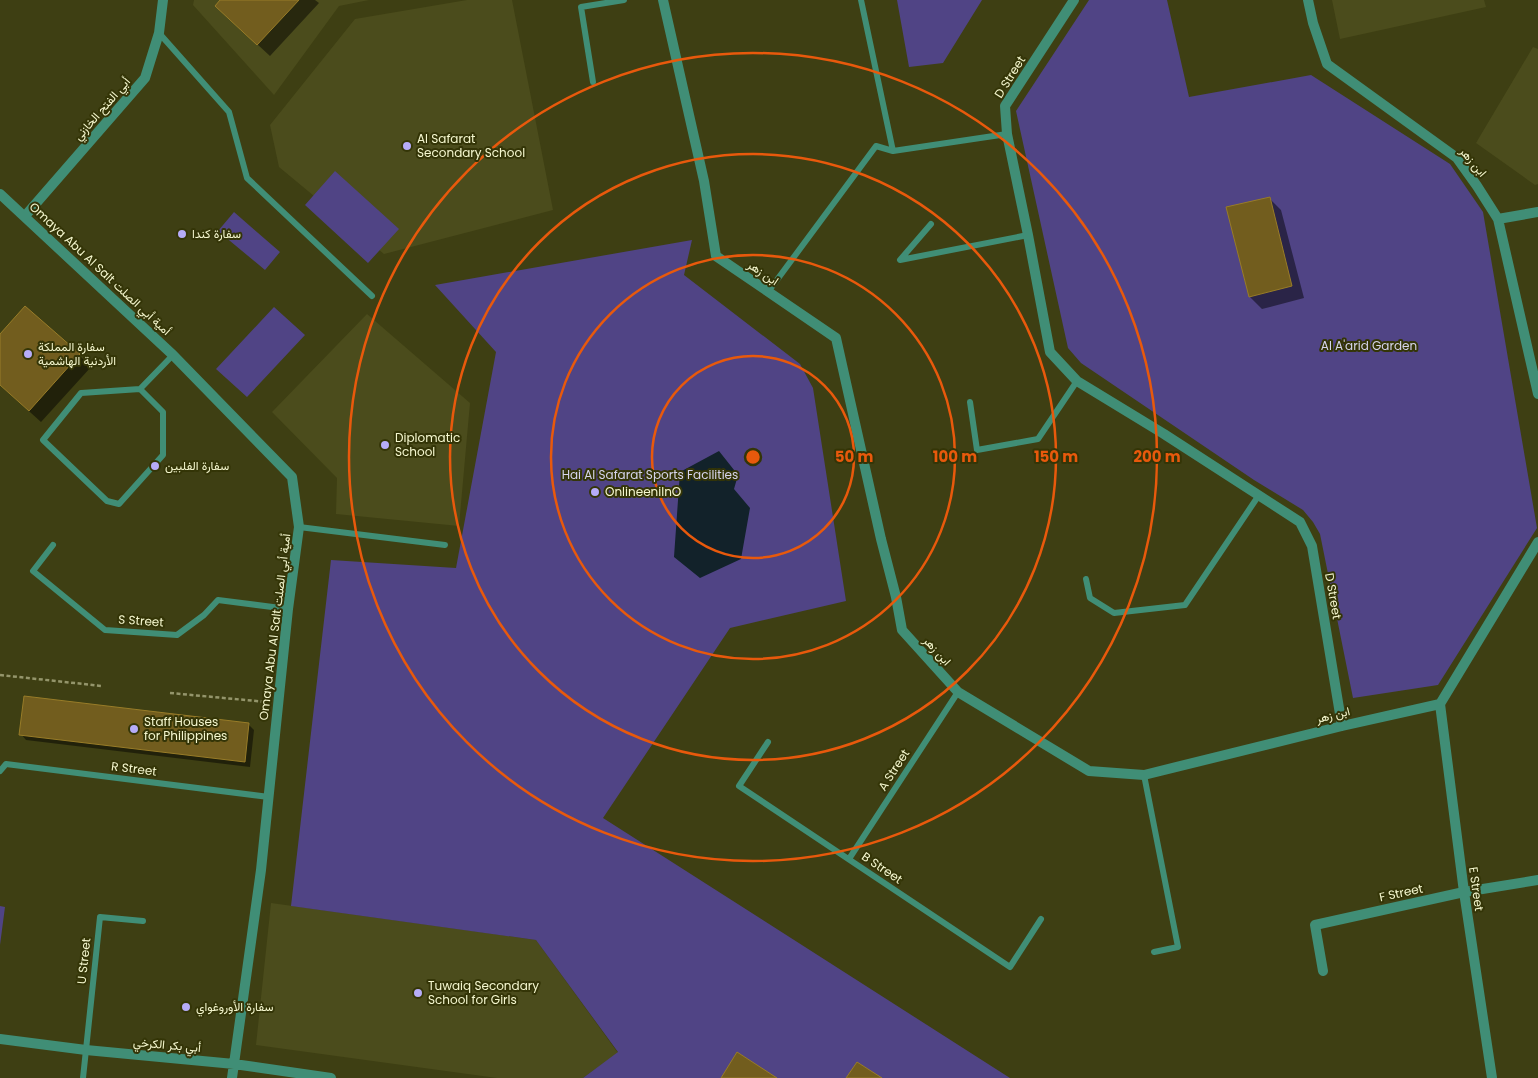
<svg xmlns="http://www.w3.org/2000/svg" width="1538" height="1078" font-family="Poppins,Vazirmatn,sans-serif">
  <rect width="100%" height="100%" fill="#3e3f13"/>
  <path fill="#4b4c1c" d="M194,0H369L339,6L274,95L193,5Z
    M467,0H512L553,210L384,254L279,167L270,125L355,19Z
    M1332,0H1484L1486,7L1340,39Z
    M1533,47L1538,49V184L1535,185L1476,143Z
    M367,314L470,403L459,526L336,514L337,478L272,412Z
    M271,903L536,940L618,1053L583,1078H497L256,1045Z"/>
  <path fill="#504485" d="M897,0H982L943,63L909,67Z
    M1089,0H1167L1189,97L1311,75L1450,164L1483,212L1537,528L1438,685L1353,698L1320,534L1313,522L1303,510L1254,480L1081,363L1068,348L1016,111Z
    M335,171L399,229L368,263L305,205Z
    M234,212L280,252L265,270L218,231Z
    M692,240L684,275L800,364L813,388L846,601L730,628L603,818L1010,1078H583L618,1052L536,940L291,906L331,560L456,568L496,352L435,285Z
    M274,307L305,335L247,397L216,369Z
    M0,906L5,907L0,945Z"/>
  <path fill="#12222a" d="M719,451L738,475L734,489L750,508L741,559L700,578L674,557L680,472Z"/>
  <path fill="#0007" d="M222,0H315L319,3L270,56L229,18Z
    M1269,198L1281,210L1304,298L1262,309L1250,297Z
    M0,336L79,355L91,367L41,422L0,385Z
    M249,725L254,730L250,767L26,740L21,734Z"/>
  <path fill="#725d1e" stroke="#987c28" d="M220,0H299L257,45L215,6Z
    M1270,197L1292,286L1249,297L1226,207Z
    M25,306L80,354L29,411L0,385V334Z
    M24,696L249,723L245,762L19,735Z
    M737,1052L777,1078H721Z
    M857,1062L882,1078H846Z"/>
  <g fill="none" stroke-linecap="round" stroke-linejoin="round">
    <path stroke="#94956b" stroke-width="2.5" stroke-dasharray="4 2.5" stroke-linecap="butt" d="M0,675L102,686
      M170,693L267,702"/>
    <path stroke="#408e76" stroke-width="6" d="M861,0L893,151
      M159,33L229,112L247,178L372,296
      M593,82L581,7L624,0
      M931,224L900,260L1028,235
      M768,292L876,146L893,151L1007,134
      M140,389L163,412V455L119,504L107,501L43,440L81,393L140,389L173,355
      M970,402L977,450L1038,439L1077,381
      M299,527L445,545
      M53,545L33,571L105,630L177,635L204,615L218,600L288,609
      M1086,579L1090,598L1114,613L1185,605L1259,495
      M768,742L739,786L1010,967L1041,919
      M0,771L6,764L269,797
      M1144,775L1178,947L1154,952
      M849,859L958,692
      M83,1078L100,917L143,921"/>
    <path stroke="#408e76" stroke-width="10" d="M663,0L704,181L716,256L836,338L881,539L896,597L902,630L958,692L1089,771L1144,775L1342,726L1440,704L1538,542
      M1074,0L1005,106L1007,134L1028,235L1050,352L1077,381L1164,434L1300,522L1312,546L1342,726
      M1308,0L1313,23L1327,64L1457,158L1477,186L1498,219L1538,394
      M0,194L173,355L292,477L299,527L288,609L261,870L232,1078
      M25,216L145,78L159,33L163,0
      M1498,219L1538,212
      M1440,704L1464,892L1492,1078
      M1323,971L1315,925L1464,892L1538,880
      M0,1039L86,1050L234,1064L331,1078"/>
  </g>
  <g fill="none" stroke="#e8590c" stroke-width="2.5">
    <circle cx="753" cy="457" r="101"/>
    <circle cx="753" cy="457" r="202"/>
    <circle cx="753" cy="457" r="303"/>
    <circle cx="753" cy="457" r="404"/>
  </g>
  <g fill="#b6acf8" stroke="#343507" stroke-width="2">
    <circle cx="407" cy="146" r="5"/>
    <circle cx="182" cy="234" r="5"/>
    <circle cx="28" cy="354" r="5"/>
    <circle cx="385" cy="445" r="5"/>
    <circle cx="155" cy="466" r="5"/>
    <circle cx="595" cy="492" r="5"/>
    <circle cx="134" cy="729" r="5"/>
    <circle cx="418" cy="993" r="5"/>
    <circle cx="186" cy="1007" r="5"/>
  </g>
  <g text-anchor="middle" stroke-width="4" stroke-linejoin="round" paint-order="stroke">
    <g font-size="12" fill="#f5f7cf" stroke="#343507">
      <text transform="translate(1010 77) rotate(-58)" y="4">D Street</text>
      <text transform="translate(102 109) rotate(-49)" y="4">أبي الفتح الخازني</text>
      <text transform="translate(1473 162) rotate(50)" y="4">ابن زهر</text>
      <text transform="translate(100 269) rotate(43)" y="4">Omaya Abu Al Salt أمية أبي الصلت</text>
      <text transform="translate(763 273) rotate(34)" y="4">ابن زهر</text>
      <text transform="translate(1333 596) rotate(80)" y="4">D Street</text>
      <text transform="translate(141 621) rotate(4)" y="4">S Street</text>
      <text transform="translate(275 627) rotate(-83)" y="4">Omaya Abu Al Salt أمية أبي الصلت</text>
      <text transform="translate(937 651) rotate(48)" y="4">ابن زهر</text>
      <text transform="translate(1333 715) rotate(-14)" y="4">ابن زهر</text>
      <text transform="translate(134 769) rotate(7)" y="4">R Street</text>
      <text transform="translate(894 770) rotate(-57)" y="4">A Street</text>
      <text transform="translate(882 868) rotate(34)" y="4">B Street</text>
      <text transform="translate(1476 889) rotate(82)" y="4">E Street</text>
      <text transform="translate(1401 893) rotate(-12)" y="4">F Street</text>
      <text transform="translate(84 961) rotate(-84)" y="4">U Street</text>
      <text transform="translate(167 1045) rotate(5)" y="4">أبي بكر الكرخي</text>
    </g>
    <g font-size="12" fill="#f5f7cf" stroke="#343507" text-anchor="start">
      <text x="417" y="143">Al Safarat<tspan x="417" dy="14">Secondary School</tspan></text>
      <text x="192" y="238">سفارة كندا</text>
      <text x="38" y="351">سفارة المملكة<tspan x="38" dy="14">الأردنية الهاشمية</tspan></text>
      <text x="395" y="442">Diplomatic<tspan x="395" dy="14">School</tspan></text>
      <text x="165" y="470">سفارة الفلبين</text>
      <text x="605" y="496">OnlineenilnO</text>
      <text x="144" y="726">Staff Houses<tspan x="144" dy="14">for Philippines</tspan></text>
      <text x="428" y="990">Tuwaiq Secondary<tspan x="428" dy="14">School for Girls</tspan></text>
      <text x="196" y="1011">سفارة الأوروغواي</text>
    </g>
    <g font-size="12" fill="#d6d4ec" stroke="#343507">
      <text x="1369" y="350">Al A'arid Garden</text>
      <text x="650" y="479">Hai Al Safarat Sports Facilities</text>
    </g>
  </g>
  <circle cx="753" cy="457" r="8" fill="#e8590c" stroke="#343507" stroke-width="2.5"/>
  <g font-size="15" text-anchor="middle" font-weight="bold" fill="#e8590c" stroke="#343507" stroke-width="4" stroke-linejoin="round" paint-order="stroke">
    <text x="854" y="462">50 m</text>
    <text x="955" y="462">100 m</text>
    <text x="1056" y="462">150 m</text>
    <text x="1157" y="462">200 m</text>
  </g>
</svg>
